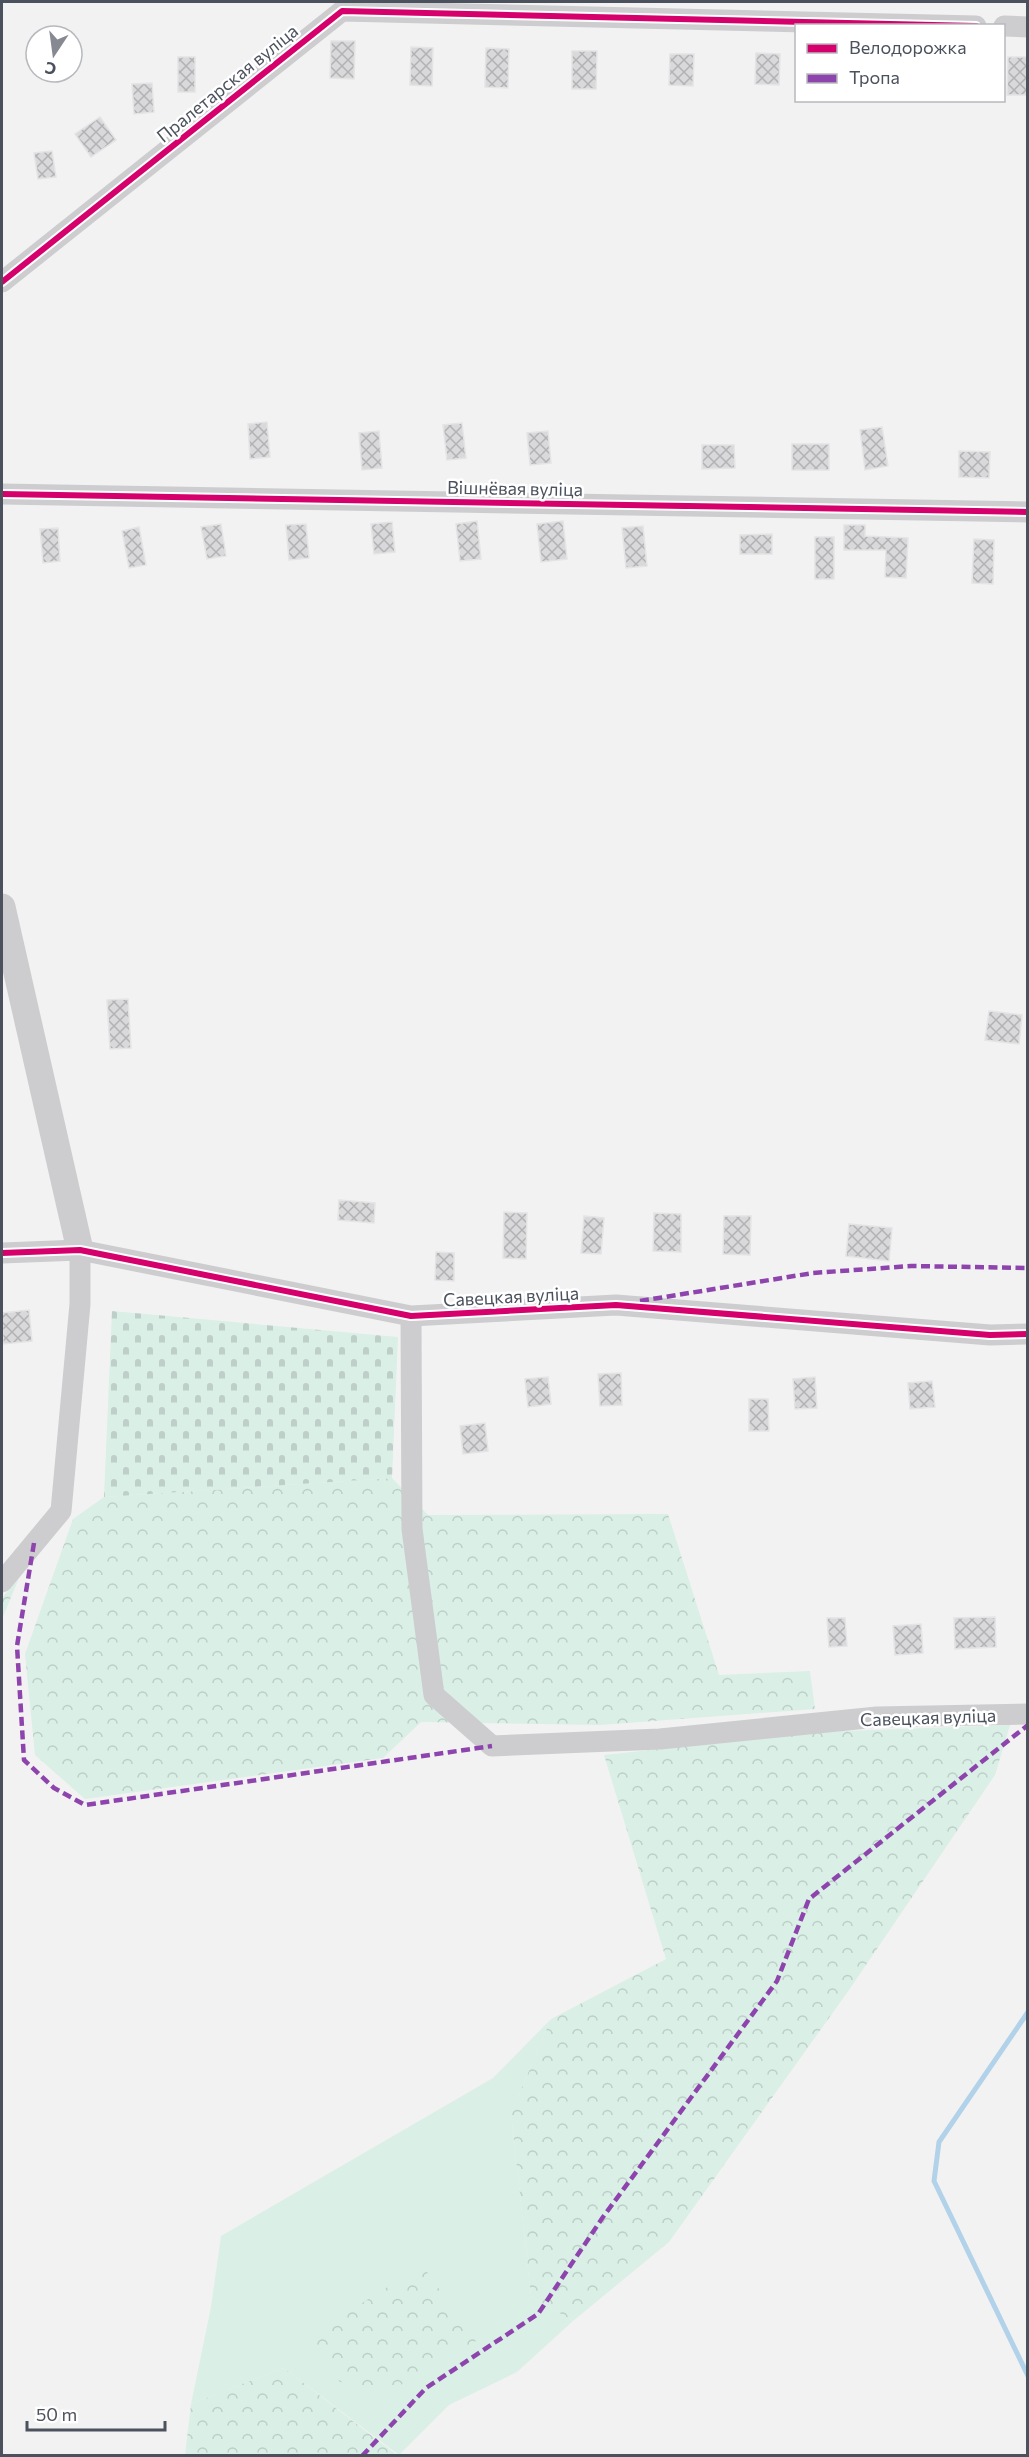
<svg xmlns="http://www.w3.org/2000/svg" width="1029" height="2457" font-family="Commissioner,sans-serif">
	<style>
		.grass { fill: #daefe6 }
		.forest { fill: url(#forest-crowns) }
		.cemetery { fill: url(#cemetery-stones) }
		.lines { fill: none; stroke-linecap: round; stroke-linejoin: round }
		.stream { stroke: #b2d2e9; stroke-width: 5 }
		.building { fill: url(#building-cross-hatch); stroke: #e4e4e5; stroke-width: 1.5 }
		.minor { stroke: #cdcdd0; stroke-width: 21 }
		.tertiary { stroke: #cdcdd0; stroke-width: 27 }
		.quiet { stroke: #8e44ad; stroke-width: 4.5; stroke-dasharray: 9 4.5; stroke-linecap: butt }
		.cycleway-casing { stroke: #fff; stroke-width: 10 }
		.cycleway { stroke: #d6006c; stroke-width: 6 }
		.labels { text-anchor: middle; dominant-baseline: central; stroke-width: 5; stroke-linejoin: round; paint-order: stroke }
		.street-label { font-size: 18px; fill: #4b515d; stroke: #fff }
	</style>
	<defs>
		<pattern id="forest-crowns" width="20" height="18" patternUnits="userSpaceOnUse" patternTransform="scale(1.5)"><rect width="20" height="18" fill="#daefe6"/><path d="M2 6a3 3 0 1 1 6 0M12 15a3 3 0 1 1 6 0" fill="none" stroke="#bdcfc8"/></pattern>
		<pattern id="cemetery-stones" width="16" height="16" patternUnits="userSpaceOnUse" patternTransform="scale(1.5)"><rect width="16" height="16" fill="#daefe6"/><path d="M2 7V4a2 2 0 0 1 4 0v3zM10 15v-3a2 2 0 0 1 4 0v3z" fill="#bdcfc8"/></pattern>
		<pattern id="building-cross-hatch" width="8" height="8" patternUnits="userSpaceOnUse" patternTransform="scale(1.5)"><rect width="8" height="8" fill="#d9d9db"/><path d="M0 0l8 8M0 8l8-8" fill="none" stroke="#b2b2b5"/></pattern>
	</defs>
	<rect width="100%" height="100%" fill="#f3f2f2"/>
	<path class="grass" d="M551,2019L511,2113L531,2296L573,2321L517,2372L449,2405L399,2455L284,2368L191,2404L211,2307L221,2236L493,2078Z"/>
	<path class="forest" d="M392,1478L428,1515L668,1514L719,1675L810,1671L815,1709L600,1725L421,1722L383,1758L85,1799L35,1755L25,1654L73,1519L104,1497Z
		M19,1578L2,1619V1598Z
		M1010,1725L995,1775L849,1990L669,2242L573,2321L531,2296L511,2113L551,2019L666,1959L604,1755L818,1732Z
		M422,2265L476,2341L392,2390L340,2382L304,2340Z
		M284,2368L397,2455H185L191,2404Z"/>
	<path class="cemetery" d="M112,1311L398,1337L392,1478L104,1497Z"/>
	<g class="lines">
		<path class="stream" d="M1028,2012L939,2142L934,2181L1028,2376"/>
	</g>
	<path class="building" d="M331,41H355L354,79L330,78Z
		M411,47L433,48L432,86L410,85Z
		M486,48L509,49L508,88L485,87Z
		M572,51H597L596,89H572Z
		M756,53L780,54L779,85L755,84Z
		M670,54H694L693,86L669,85Z
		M178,57H195V92H178Z
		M1008,57H1028V95H1007Z
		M152,83L154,112L134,114L132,84Z
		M100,117L116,140L91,157L75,134Z
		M52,151L56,177L38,179L34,153Z
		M267,422L270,457L250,459L248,424Z
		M462,423L466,458L447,460L443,425Z
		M882,427L888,466L865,470L860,430Z
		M379,431L382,468L362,470L359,433Z
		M548,431L551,463L530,465L527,433Z
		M792,444H829V470H792Z
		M702,445H734L735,468L702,469Z
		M959,451L990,452L989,478L959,477Z
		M477,521L481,559L460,561L456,524Z
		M563,521L567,559L541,562L537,524Z
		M392,522L395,552L374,554L371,524Z
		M221,524L226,556L207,559L201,527Z
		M306,524L309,558L289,560L286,525Z
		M844,525H865V536L908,538L906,578L885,577L886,550H844Z
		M643,526L647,566L626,568L622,528Z
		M139,527L146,565L129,568L122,531Z
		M58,528L60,561L43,563L40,529Z
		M772,534V554H740V535Z
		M815,537H834V579H815Z
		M974,539L994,540L993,584L972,583Z
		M128,999L131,1048L110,1049L107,1000Z
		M989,1011L1022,1015L1019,1044L985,1040Z
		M339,1200L375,1203L374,1223L338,1220Z
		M504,1212L527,1213L526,1259L503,1258Z
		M654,1213L681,1214V1252L653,1251Z
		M584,1216L604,1218L601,1254L581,1253Z
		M724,1216H751L750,1255L723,1254Z
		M849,1224L892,1228L889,1261L846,1256Z
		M436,1252L454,1253V1281L435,1280Z
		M29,1310L32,1341L3,1344L2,1313Z
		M621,1373L622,1405L600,1406L598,1374Z
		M548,1377L551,1404L528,1407L525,1379Z
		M815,1377L817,1408L795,1409L793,1379Z
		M932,1381L935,1407L910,1409L908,1383Z
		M749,1399H768L769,1431H749Z
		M485,1423L488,1451L463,1454L460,1426Z
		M995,1617L996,1647L955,1649L954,1618Z
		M827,1618H845L847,1646L829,1647Z
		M921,1624L923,1653L895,1655L893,1626Z"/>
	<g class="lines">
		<path class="minor" d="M1004,26L1028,27
			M2,282L342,11L976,26
			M2,494L1028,512
			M2,1253L80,1250L411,1316L616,1305L990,1335L1028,1334
			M411,1316L412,1529L434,1695L492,1746L660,1739L877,1717L1028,1714
			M2,1582L61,1511L80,1304V1250"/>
		<path class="tertiary" d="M2,907L80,1250"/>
		<path class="quiet" d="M640,1301L813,1273L911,1266L1028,1268
			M34,1543L17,1646L24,1760L54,1788L85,1805L492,1746
			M362,2456L426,2388L538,2314L603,2217L777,1981L809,1899L1028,1725"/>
		<g class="cycleway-casing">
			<path id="cycleway" d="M2,282L342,11L976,26
				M2,494L1028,512
				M2,1253L80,1250L411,1316L616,1305L990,1335L1028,1334"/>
		</g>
		<use href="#cycleway" class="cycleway"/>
	</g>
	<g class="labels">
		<g class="street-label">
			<text transform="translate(227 83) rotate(-39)">Пралетарская вуліца</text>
			<text transform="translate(515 488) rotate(1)">Вішнёвая вуліца</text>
			<text transform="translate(511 1296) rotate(-3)">Савецкая вуліца</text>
			<text transform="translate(928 1717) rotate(-2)">Савецкая вуліца</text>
		</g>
	</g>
	<rect width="1029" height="2457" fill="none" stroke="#4b515d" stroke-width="6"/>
	<rect x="795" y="24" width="210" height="78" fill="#ffffff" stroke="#b7b9be" stroke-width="1.5"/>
	<rect x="807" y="44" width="30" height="9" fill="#d6006c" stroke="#b7b9be" stroke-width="1.5"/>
	<text x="849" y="54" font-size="18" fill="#4b515d">Велодорожка</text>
	<rect x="807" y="74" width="30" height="9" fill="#8e44ad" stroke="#b7b9be" stroke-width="1.5"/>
	<text x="849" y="84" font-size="18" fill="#4b515d">Тропа</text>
	<g transform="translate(54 54) rotate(193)"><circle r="28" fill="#ffffff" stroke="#b7b9be" stroke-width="1.5"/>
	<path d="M0-4.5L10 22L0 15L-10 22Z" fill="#868991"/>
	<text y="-9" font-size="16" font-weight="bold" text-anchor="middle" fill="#4b515d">С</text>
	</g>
	<path d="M27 2421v9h138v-9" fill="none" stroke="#4b515d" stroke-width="3"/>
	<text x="36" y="2421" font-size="18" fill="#4b515d" stroke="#ffffff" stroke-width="4.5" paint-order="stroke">50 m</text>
</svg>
